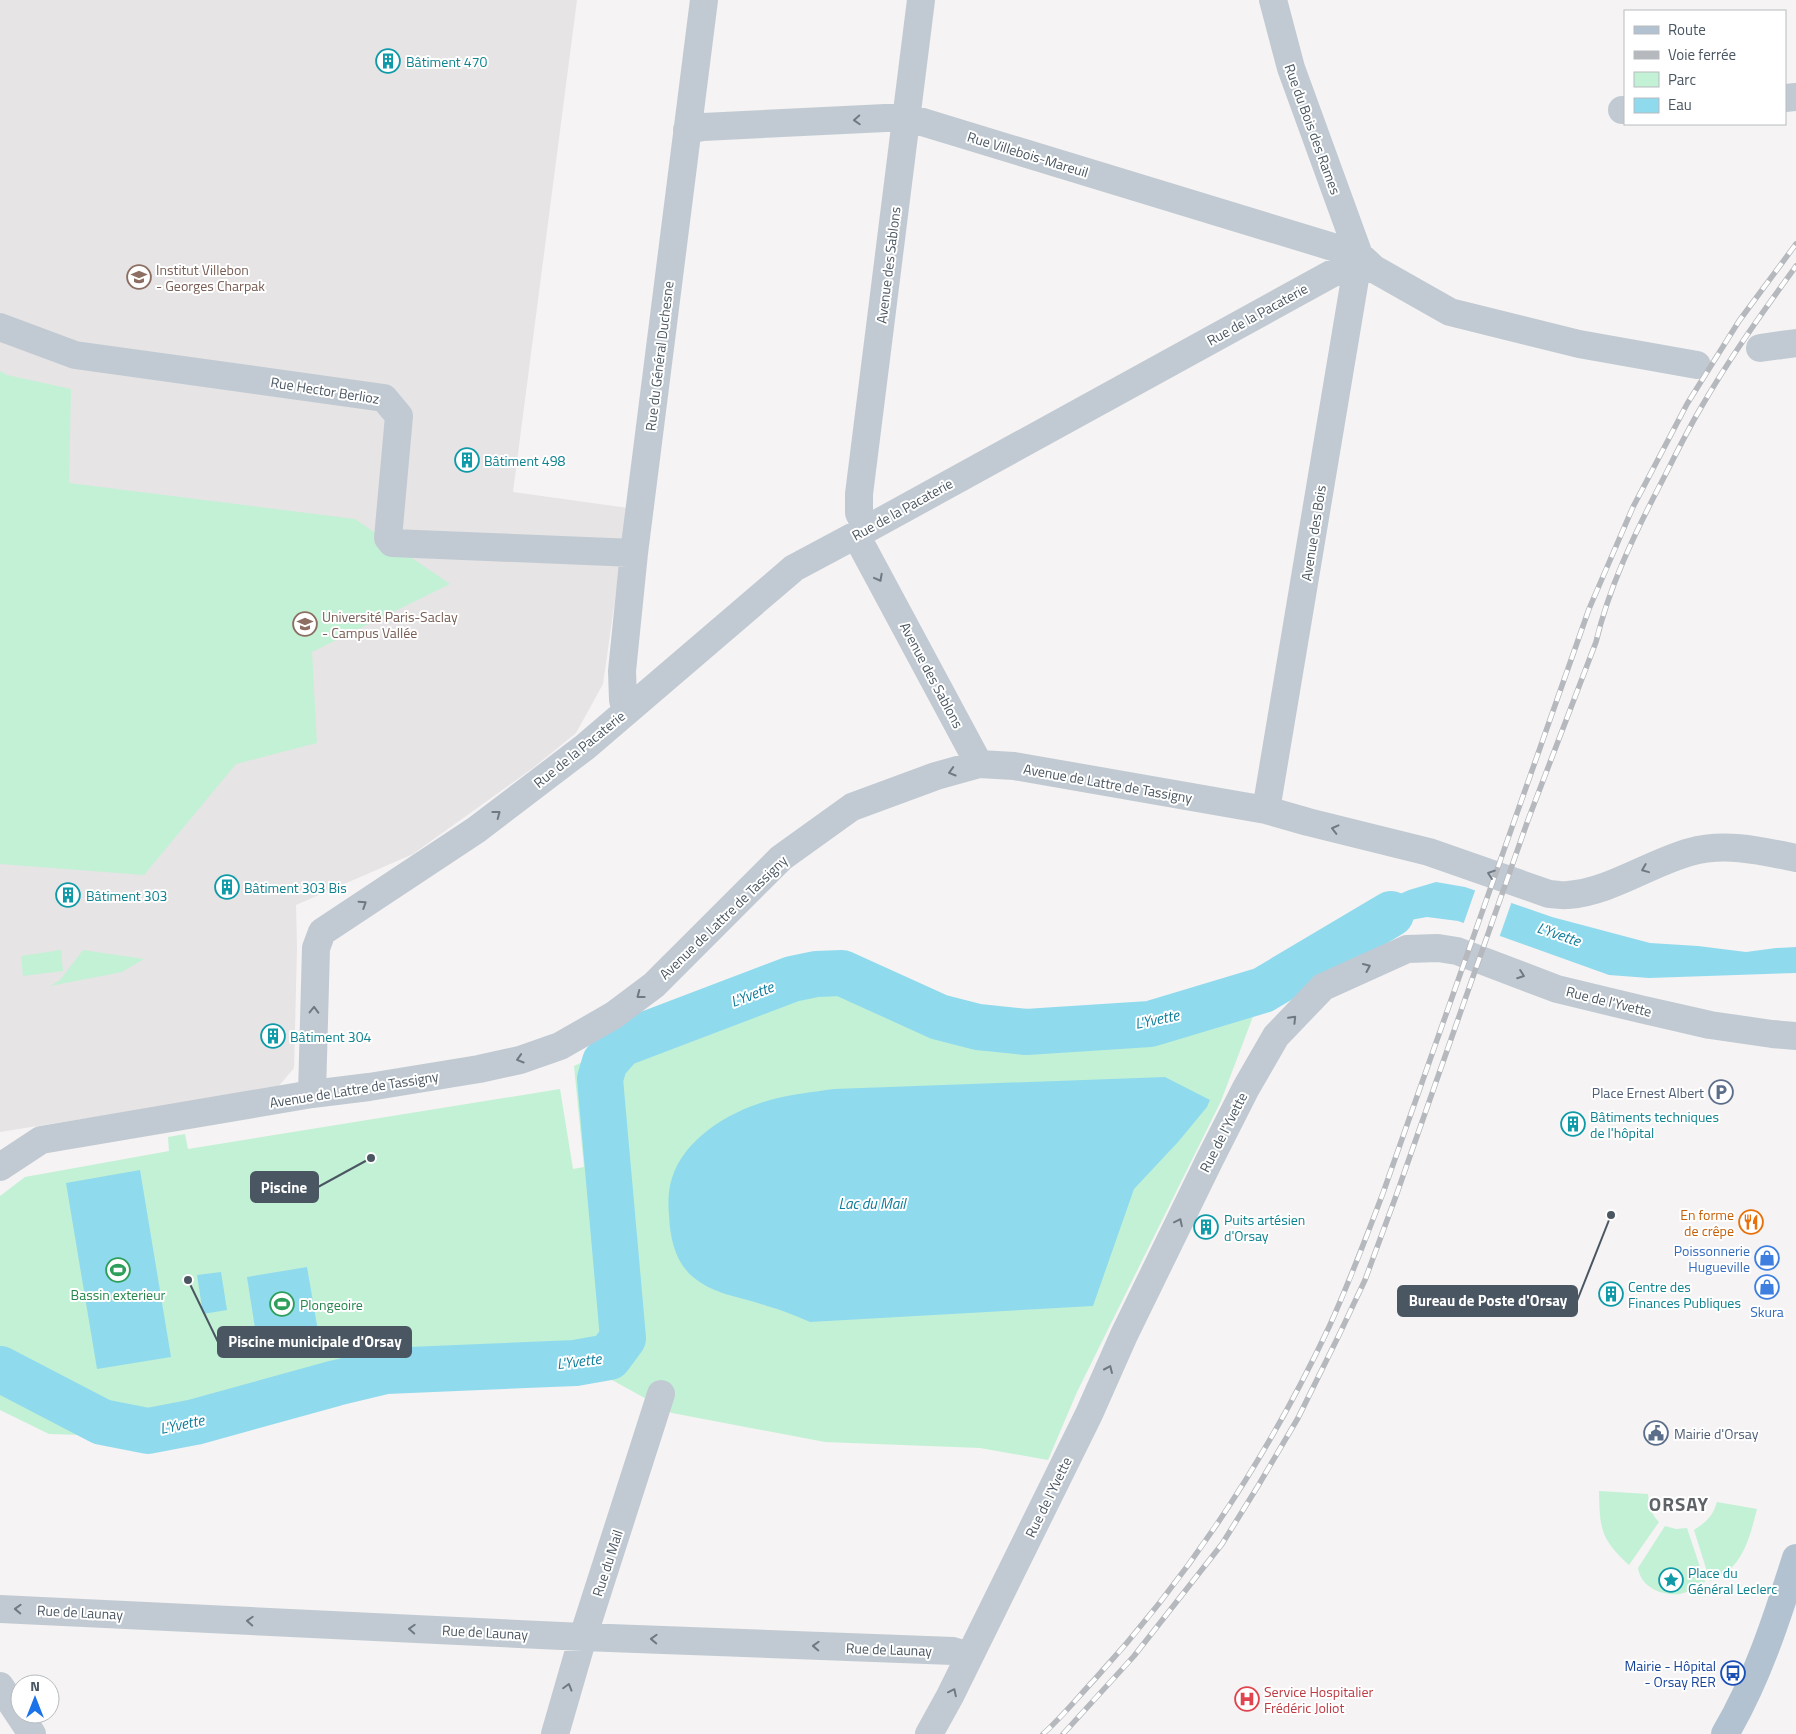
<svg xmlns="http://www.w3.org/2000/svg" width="1796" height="1734" font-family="'Titillium Web',sans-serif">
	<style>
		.education { fill: #e6e4e5 }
		.green { fill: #c3f1d5; fill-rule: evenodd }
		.water { fill: #90daee }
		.pier { fill: #f5f3f3 }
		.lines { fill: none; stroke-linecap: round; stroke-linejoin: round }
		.river { stroke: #90daee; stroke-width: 46 }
		.minor { stroke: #c1cad2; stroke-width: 28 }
		.major { stroke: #b3c2d1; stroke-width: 28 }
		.rail-casing { stroke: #b5b8bd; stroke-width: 5.5 }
		.rail { stroke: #fff; stroke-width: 4; stroke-dasharray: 11; stroke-linecap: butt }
		.oneway { stroke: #6e7983 }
		.labels { text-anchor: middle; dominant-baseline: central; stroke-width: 4; stroke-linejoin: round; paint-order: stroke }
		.culture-label { font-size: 14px; fill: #0d838f; stroke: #fff; text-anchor: start }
		.street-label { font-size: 14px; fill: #4a5661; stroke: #fff }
		.education-label { font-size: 14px; fill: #785e54; stroke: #fff; text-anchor: start }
		.service-label { font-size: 14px; fill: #4e5e75; stroke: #fff; text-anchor: end }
		.food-label { font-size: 14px; fill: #c56008; stroke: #fff; text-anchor: end }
		.shop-label { font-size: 14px; fill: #366cbe; stroke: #fff; text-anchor: end }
		.leisure-label { font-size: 14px; fill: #27864d; stroke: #fff }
		.transit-label { font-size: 14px; fill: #164399; stroke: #fff; text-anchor: end }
		.health-label { font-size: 14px; fill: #be3a42; stroke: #fff; text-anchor: start }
		.water-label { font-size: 15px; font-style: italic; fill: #0c7c9b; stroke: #fff }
		.district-label { font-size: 19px; font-weight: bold; letter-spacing: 1px; fill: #5f6368; stroke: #fff }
		.leader { fill: none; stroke: #4a5661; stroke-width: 2 }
		.callout-dot { fill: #4a5661; stroke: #fff; stroke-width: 2 }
		.callout { fill: #4a5661; stroke: #4a5661; stroke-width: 2 }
		.callout-label { font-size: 15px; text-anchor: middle; font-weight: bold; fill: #fff }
	</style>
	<rect width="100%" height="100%" fill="#f5f3f3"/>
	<path class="education" d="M0,0H577L513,492L628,508L603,684L576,733L533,768L413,854L296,905L297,947L294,1068L277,1088L0,1132Z"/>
	<path class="green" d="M0,371L7,375L71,389L69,483L355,519L450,584L312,652L317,743L236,764L144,875L0,864Z
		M61,950L63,971L23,976L21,956Z
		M83,950L144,959L122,972L50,986L60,980Z
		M816,974L876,987L939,1017L1026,1032L1150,1024L1263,990L1221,1101L1077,1392L1048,1460L980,1448L825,1442L672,1413L612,1380L536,1370L390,1381L248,1420L148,1437L49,1434L0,1410V1196L25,1177L169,1151L168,1137L185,1134L188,1149L560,1089L573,1169L584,1167L574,1066L621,1044ZM380,1333V1336L290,1355Z
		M1599,1491L1648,1494C1649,1506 1651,1514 1659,1522L1629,1565C1600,1538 1600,1529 1599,1491Z
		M1717,1502L1757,1509C1751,1532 1746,1556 1727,1572C1723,1576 1715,1578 1710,1581L1694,1530C1706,1522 1713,1516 1717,1502Z
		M1665,1526L1676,1529L1687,1528L1705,1582C1697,1587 1689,1592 1680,1594C1661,1596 1641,1587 1638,1568Z"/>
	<path class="water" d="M1436,882L1465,887L1552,917L1650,943L1698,946L1746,952L1776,948L1796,947V973L1649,978L1609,975L1458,921L1427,917L1394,923L1346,957L1330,938L1384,901L1409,890Z
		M1165,1077L1210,1100L1207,1107L1178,1142L1134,1189L1093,1306L810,1322C796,1316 782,1310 767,1306C742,1297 714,1295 693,1277C675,1262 670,1238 669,1215C668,1203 668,1190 672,1178C685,1137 731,1111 770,1100C791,1094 813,1092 834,1089Z
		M140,1170L171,1357L97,1369L66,1183Z
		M307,1267L318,1331L257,1341L247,1277Z
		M221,1272L227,1310L203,1314L197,1275Z"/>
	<path class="pier" d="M1476,888L1512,901L1499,938L1463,925Z"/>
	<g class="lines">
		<path class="river" d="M0,1369L102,1422L148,1431L195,1422L336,1383L386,1371L575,1363L609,1357L623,1338L600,1079L605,1062L621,1044L792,979L816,974L842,973L939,1017L978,1027L1026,1032L1150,1024L1263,990L1391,914"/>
		<path class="minor" d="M1785,98L1796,97
			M1622,110H1625
			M687,130L703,127L906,117L1359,255L1374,269L1450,312L1579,344L1697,365
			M0,327L75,355L384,398L399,416L388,538L392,543L634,553
			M1760,348L1796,343
			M867,529L859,513V494L921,0
			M856,535L979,764
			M626,711L623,700L622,671L634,553L704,0
			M1266,810L1359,255L1291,68L1273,0
			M312,1094L316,948L322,932L476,830L585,747L794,568L867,529L1342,268L1359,255
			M0,1167L41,1140L312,1094L369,1087L479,1069L520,1060L560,1046L614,1015L654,985L781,858L852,807L936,776L979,764L1014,766L1266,810L1308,822L1429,852L1549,894C1555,894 1562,896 1568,895C1610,892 1650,863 1690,852C1725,842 1762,851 1796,858
			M0,1609L583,1637L953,1651L969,1656
			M0,1686L32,1734
			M555,1734L583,1637L661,1394
			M929,1734L950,1696L1089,1414L1124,1335L1210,1159L1246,1088L1276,1036L1323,987L1407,949L1438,948L1457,951L1557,989L1640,1009L1710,1025L1772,1034L1796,1036"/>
		<path class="major" d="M1725,1734C1757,1680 1777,1618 1796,1558"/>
		<g class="rail-casing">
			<path id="rail" d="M1043,1734C1062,1717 1078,1697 1095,1679C1190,1575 1269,1454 1329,1327C1349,1283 1366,1238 1383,1193L1589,609L1633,507L1687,404L1739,321L1796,244
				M1063,1734L1134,1656L1222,1544L1258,1486L1298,1418L1339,1335L1365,1280L1396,1196L1528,820L1596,642C1609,587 1634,535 1660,485C1673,460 1685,435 1699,411C1728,360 1762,313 1796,266"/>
		</g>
		<use href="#rail" class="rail"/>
	</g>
	<defs><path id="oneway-chevron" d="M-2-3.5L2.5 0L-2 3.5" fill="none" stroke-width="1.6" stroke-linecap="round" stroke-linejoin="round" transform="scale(1.25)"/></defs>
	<g class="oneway">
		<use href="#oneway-chevron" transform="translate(857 120) rotate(177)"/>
		<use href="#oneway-chevron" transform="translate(879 578) rotate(62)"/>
		<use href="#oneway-chevron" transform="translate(952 772) rotate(164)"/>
		<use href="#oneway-chevron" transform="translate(497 814) rotate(-37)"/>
		<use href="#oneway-chevron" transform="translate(1335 829) rotate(-166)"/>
		<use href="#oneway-chevron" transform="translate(1645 869) rotate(158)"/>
		<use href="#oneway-chevron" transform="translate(1491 874) rotate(-161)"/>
		<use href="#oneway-chevron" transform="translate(363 904) rotate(-33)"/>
		<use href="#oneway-chevron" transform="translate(1367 967) rotate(-24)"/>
		<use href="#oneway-chevron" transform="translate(1521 975) rotate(20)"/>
		<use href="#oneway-chevron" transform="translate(640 995) rotate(143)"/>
		<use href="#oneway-chevron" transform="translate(314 1010) rotate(-89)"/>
		<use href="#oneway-chevron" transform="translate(1293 1019) rotate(-46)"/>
		<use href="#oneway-chevron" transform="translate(520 1059) rotate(163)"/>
		<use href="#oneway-chevron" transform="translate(1179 1222) rotate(-64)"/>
		<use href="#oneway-chevron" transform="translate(1109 1369) rotate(-66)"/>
		<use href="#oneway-chevron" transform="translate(18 1609) rotate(-178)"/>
		<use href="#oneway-chevron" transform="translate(250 1621) rotate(-177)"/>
		<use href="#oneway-chevron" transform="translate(412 1629) rotate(-177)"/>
		<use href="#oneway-chevron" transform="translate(654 1639) rotate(-178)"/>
		<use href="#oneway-chevron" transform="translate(816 1646) rotate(-178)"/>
		<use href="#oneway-chevron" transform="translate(568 1687) rotate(-74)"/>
		<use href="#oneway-chevron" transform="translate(953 1692) rotate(-64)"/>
	</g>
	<defs>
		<g id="building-ring" transform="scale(1.25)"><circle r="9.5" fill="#fff" stroke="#0f9aa8" stroke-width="1.5"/><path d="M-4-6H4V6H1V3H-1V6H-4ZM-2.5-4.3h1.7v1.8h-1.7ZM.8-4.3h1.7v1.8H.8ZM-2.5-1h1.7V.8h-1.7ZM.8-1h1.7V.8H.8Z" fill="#0f9aa8"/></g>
		<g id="university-ring" transform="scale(1.25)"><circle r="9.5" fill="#fff" stroke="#8d6e63" stroke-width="1.5"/><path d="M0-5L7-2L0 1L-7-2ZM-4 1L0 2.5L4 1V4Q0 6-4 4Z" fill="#8d6e63"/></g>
		<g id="parking-ring" transform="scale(1.25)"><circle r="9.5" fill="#fff" stroke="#5c6f8a" stroke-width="1.5"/><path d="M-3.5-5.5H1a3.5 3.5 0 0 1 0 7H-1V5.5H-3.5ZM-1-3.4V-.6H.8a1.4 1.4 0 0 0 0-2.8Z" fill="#5c6f8a"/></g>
		<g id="restaurant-ring" transform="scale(1.25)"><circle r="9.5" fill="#fff" stroke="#e8710a" stroke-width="1.5"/><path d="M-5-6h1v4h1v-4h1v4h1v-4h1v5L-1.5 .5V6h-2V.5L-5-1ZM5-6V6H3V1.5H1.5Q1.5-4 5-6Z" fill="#e8710a"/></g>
		<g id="shop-ring" transform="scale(1.25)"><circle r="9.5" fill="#fff" stroke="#3f7fe0" stroke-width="1.5"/><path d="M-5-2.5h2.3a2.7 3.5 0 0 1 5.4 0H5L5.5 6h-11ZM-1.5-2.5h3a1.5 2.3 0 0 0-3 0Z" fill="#3f7fe0"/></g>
		<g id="stadium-ring" transform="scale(1.25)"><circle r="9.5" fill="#fff" stroke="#2e9e5b" stroke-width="1.5"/><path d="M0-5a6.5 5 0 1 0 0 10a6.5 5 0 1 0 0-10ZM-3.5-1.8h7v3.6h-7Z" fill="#2e9e5b"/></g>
		<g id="civic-ring" transform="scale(1.25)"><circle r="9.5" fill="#fff" stroke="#5c6f8a" stroke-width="1.5"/><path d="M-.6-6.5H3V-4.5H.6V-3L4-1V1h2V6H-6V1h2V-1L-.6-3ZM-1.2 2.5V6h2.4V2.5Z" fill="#5c6f8a"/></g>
		<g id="sight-ring" transform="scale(1.25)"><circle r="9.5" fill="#fff" stroke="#0f9aa8" stroke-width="1.5"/><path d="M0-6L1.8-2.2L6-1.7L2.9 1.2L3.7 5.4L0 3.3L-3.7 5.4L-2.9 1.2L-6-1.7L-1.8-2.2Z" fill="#0f9aa8"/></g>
		<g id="bus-ring" transform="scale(1.25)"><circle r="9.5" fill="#fff" stroke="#1a4fb4" stroke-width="1.5"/><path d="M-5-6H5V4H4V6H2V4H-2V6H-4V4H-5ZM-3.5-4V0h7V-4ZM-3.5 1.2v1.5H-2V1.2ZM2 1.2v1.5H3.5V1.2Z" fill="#1a4fb4"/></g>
		<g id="hospital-ring" transform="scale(1.25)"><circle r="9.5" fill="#fff" stroke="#e0444e" stroke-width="1.5"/><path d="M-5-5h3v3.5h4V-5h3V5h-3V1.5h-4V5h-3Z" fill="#e0444e"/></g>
	</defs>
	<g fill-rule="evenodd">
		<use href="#building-ring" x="388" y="61"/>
		<use href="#university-ring" x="139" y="277"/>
		<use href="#building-ring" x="467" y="460"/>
		<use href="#university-ring" x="305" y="624"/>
		<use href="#building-ring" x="227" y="887"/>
		<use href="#building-ring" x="68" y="895"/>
		<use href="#building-ring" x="273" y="1036"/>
		<use href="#parking-ring" x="1721" y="1092"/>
		<use href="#building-ring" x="1573" y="1124"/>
		<use href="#restaurant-ring" x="1751" y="1222"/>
		<use href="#building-ring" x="1206" y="1227"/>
		<use href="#shop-ring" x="1767" y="1258"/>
		<use href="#stadium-ring" x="118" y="1270"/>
		<use href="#shop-ring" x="1767" y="1287"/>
		<use href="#building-ring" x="1611" y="1294"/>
		<use href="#stadium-ring" x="282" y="1304"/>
		<use href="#civic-ring" x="1656" y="1433"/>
		<use href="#sight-ring" x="1671" y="1580"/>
		<use href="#bus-ring" x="1733" y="1673"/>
		<use href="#hospital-ring" x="1247" y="1699"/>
	</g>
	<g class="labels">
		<g class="culture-label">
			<text x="406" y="61">Bâtiment 470</text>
			<text x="484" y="460">Bâtiment 498</text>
			<text x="244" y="887">Bâtiment 303 Bis</text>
			<text x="86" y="895">Bâtiment 303</text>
			<text x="290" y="1036">Bâtiment 304</text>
			<text x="1590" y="1116">Bâtiments techniques<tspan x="1590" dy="16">de l'hôpital</tspan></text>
			<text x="1224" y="1219">Puits artésien<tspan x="1224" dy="16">d'Orsay</tspan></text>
			<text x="1628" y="1286">Centre des<tspan x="1628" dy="16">Finances Publiques</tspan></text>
			<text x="1688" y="1572">Place du<tspan x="1688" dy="16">Général Leclerc</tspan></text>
		</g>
		<g class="street-label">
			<text transform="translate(1313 129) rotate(70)">Rue du Bois des Rames</text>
			<text transform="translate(1028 154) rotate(17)">Rue Villebois-Mareuil</text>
			<text transform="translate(888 265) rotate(-83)">Avenue des Sablons</text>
			<text transform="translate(1257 314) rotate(-29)">Rue de la Pacaterie</text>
			<text transform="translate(659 356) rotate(-83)">Rue du Général Duchesne</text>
			<text transform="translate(325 390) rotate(9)">Rue Hector Berlioz</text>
			<text transform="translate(902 509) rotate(-29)">Rue de la Pacaterie</text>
			<text transform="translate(1313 533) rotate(-81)">Avenue des Bois</text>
			<text transform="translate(932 675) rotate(62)">Avenue des Sablons</text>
			<text transform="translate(579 749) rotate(-39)">Rue de la Pacaterie</text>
			<text transform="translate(1108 783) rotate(10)">Avenue de Lattre de Tassigny</text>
			<text transform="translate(723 917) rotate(-44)">Avenue de Lattre de Tassigny</text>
			<text transform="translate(1609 1001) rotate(14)">Rue de l'Yvette</text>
			<text transform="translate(354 1089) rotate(-9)">Avenue de Lattre de Tassigny</text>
			<text transform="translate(1223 1132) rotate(-63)">Rue de l'Yvette</text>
			<text transform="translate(1048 1497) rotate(-64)">Rue de l'Yvette</text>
			<text transform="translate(607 1563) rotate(-72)">Rue du Mail</text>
			<text transform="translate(80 1612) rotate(3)">Rue de Launay</text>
			<text transform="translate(485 1632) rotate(3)">Rue de Launay</text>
			<text transform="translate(889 1649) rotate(2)">Rue de Launay</text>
		</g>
		<g class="education-label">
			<text x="156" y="269">Institut Villebon<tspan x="156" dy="16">- Georges Charpak</tspan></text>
			<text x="322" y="616">Université Paris-Saclay<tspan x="322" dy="16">- Campus Vallée</tspan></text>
		</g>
		<g class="service-label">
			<text x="1704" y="1092">Place Ernest Albert</text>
			<text x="1674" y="1433" text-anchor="start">Mairie d'Orsay</text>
		</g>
		<g class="food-label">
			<text x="1734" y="1214">En forme<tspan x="1734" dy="16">de crêpe</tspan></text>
		</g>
		<g class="shop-label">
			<text x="1750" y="1250">Poissonnerie<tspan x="1750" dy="16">Hugueville</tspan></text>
			<text x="1767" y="1311" text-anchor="middle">Skura</text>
		</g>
		<g class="leisure-label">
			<text x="118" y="1294">Bassin exterieur</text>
			<text x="300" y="1304" text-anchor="start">Plongeoire</text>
		</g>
		<g class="transit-label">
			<text x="1716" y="1665">Mairie - Hôpital<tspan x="1716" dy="16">- Orsay RER</tspan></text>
		</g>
		<g class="health-label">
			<text x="1264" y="1691">Service Hospitalier<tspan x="1264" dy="16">Frédéric Joliot</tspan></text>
		</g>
		<g class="water-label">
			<text transform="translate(1559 934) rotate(19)">L'Yvette</text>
			<text transform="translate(752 994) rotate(-21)">L'Yvette</text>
			<text transform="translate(1157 1019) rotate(-12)">L'Yvette</text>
			<text x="872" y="1203">Lac du Mail</text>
			<text transform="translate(579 1361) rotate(-7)">L'Yvette</text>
			<text transform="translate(182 1424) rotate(-12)">L'Yvette</text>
		</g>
		<g class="district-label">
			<text x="1679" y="1503">ORSAY</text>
		</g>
	</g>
	<path class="leader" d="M371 1158L318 1187M1611 1215L1577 1301M188 1280L218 1342"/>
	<g class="callout-dot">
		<circle cx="371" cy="1158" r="5"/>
		<circle cx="1611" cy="1215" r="5"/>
		<circle cx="188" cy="1280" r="5"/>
	</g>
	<g class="callout">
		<rect x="251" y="1172" width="67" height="30" rx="5"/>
		<rect x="1398" y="1286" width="179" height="30" rx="5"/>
		<rect x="218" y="1327" width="193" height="30" rx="5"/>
	</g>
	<g class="callout-label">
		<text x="284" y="1193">Piscine</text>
		<text x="1488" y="1306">Bureau de Poste d'Orsay</text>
		<text x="315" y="1347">Piscine municipale d'Orsay</text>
	</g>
	<rect x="1624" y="10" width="162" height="115" fill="#ffffff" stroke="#b7bbc0"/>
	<rect x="1634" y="26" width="25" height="8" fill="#b3c2d1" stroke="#b7bbc0"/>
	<text x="1668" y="35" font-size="15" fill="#4a5661">Route</text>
	<rect x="1634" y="51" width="25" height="8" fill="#b5b8bd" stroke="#b7bbc0"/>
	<text x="1668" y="60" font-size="15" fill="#4a5661">Voie ferrée</text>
	<rect x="1634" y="72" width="25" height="15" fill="#c3f1d5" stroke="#b7bbc0"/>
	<text x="1668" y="85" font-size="15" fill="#4a5661">Parc</text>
	<rect x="1634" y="98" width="25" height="15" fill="#90daee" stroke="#b7bbc0"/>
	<text x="1668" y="110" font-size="15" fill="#4a5661">Eau</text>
	<g transform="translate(35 1699)"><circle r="24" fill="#ffffff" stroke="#b7bbc0"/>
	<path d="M0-4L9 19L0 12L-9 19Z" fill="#1a73e8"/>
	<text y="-8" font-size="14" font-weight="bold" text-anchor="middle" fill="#4a5661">N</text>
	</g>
</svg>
